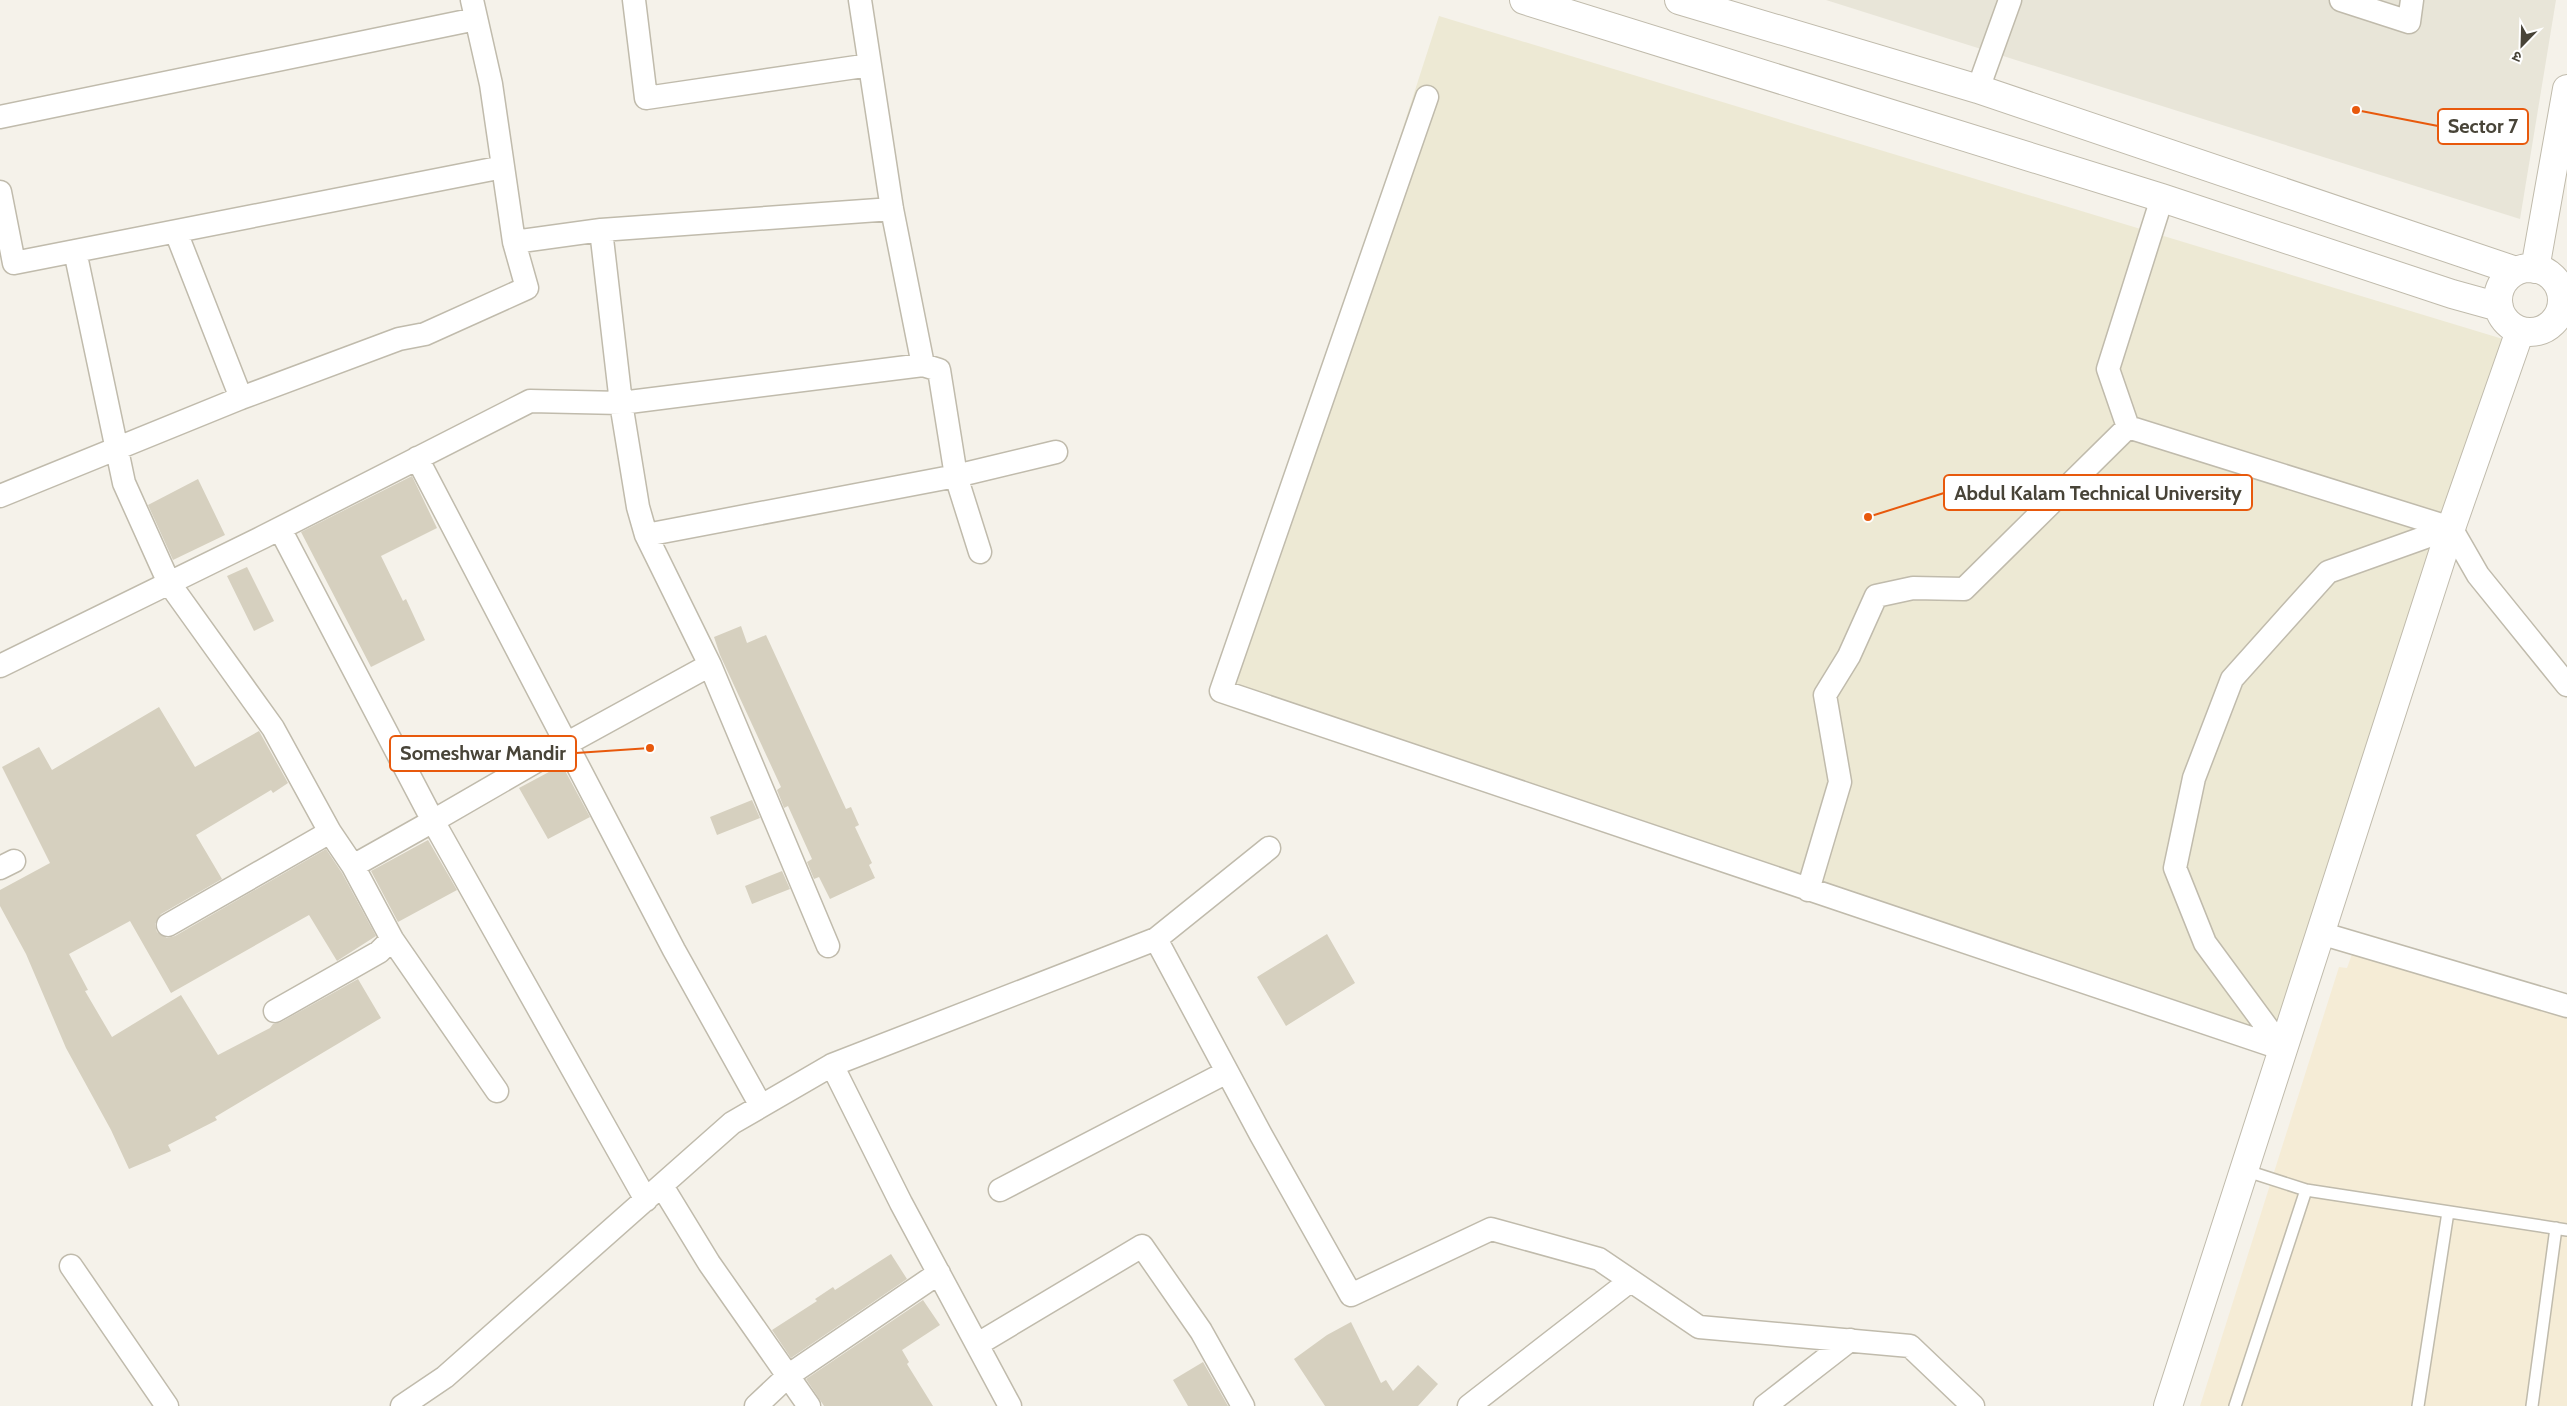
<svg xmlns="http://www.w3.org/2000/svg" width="2567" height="1406" font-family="Cabin,'Noto Sans Devanagari',sans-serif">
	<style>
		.residential { fill: #e8e5d8 }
		.commercial { fill: #f5ecd6 }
		.education { fill: #ede9d4 }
		.building { fill: #d6d0bf }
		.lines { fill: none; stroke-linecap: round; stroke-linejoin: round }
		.service-casing { stroke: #c0bbac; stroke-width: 14 }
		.minor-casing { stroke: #c0bbac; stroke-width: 25 }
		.tertiary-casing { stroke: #c0bbac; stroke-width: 30 }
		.service { stroke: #fff; stroke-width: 11 }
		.minor { stroke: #fff; stroke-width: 22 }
		.tertiary { stroke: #fff; stroke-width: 28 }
		.leader { fill: none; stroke: #e8590c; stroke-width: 2 }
		.callout-dot { fill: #e8590c; stroke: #fff; stroke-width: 2 }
		.callout { fill: #fff; stroke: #e8590c; stroke-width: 2 }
		.callout-label { font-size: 20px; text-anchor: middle; font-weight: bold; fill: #484438 }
	</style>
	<rect width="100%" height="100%" fill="#f5f2ea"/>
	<path class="residential" d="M1826,0H2556L2520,219Z"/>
	<path class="commercial" d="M2356,943L2567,1010V1406H2200L2339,967L2347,968Z"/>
	<path class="education" d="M1439,16L2516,343L2283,1049L1221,691Z"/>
	<path class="building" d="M412,476L437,528L381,556L403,601L406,599L425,640L371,667L301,532Z
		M198,479L225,535L173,560L148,505Z
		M247,567L274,621L254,631L227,576Z
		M741,626L747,643L766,635L846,809L851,807L859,825L855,827L872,863L869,865L875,878L830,899L819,877L814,879L807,862L812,859L788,806L784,808L777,790L781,787L720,655L714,637Z
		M159,707L195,767L259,731L288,783L273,793L271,790L196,835L222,879L161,914L155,924L157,932L167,938L175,936L326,849L342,873L376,936L337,961L309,915L171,993L130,921L69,954L88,990L85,991L112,1037L181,995L218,1055L270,1028L273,1024L281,1022L358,979L381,1018L215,1117L217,1120L168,1145L171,1151L129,1169L111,1130L66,1048L26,954L0,906V890L50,863L2,767L39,747L52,770Z
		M562,765L590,817L548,839L519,788Z
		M752,800L760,818L717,835L710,817Z
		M428,840L457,890L398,922L371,871Z
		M782,871L790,889L752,904L745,886Z
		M1327,934L1355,983L1286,1026L1257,977Z
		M891,1254L907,1279L791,1358L772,1330L817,1301L815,1299L833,1287L835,1290Z
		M923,1300L940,1325L902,1350L909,1362L907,1364L933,1406H824L806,1379Z
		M1351,1322L1381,1383L1386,1380L1393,1391L1418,1365L1438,1384L1418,1406H1325L1294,1359L1327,1335Z
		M1203,1362L1228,1406H1188L1173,1380Z"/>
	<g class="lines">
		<g class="service-casing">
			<path id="service" d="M2244,1170L2306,1190L2567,1230
				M2235,1406L2306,1190
				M2418,1406L2448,1212
				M2532,1406L2556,1228"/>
		</g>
		<g class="minor-casing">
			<path id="minor" d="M634,0L646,98L870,65
				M860,0L892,209L923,365
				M2341,0L2409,22L2412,0
				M1978,89L2010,0
				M1427,97L1221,691L2283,1049
				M0,117L476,19
				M0,192L14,263L503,167
				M601,230L892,209
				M176,232L241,398
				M514,242L601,230L621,403L638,507L646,535L710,665L828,946
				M75,251L124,483L169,583L273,728L330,832L353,866L392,939L497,1091
				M2128,427L2451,528L2478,575L2567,685
				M417,458L674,950L761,1106
				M0,496L241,398L399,339L425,334L527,288L514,242L491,84L472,0
				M280,529L433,821L566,744L710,665
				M980,552L956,476L1056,452
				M0,666L263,537L530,401L621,403L923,365L939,370L956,476L646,535
				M353,866L433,821L646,1200
				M0,868L14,861
				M1808,890L1840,782L1825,695L1849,656L1876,596L1913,588L1964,589L2128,427L2108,369L2162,198
				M168,925L330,832
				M2320,933L2567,1006
				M1156,939L1269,848
				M275,1011L379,952L392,939
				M2283,1049L2205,943L2175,868L2194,778L2232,679L2328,572L2451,528
				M832,1065L901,1203L1010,1406
				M662,1186L709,1263L809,1406
				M1000,1190L1227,1072
				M71,1266L167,1406
				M978,1344L1142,1246L1201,1331L1243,1406
				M402,1406L445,1377L732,1123L832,1065L1156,939L1261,1135L1351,1295L1491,1229L1599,1259L1699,1327L1910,1346L1973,1406
				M756,1406L789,1375L939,1273
				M1469,1406L1630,1281
				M1765,1406L1850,1340"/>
		</g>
		<g class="tertiary-casing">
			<path id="tertiary" d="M1524,0L2162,198L2452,294L2499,307
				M1679,0L1978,89L2516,271
				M2498 300a32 32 0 1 1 64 0a32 32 0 1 1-64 0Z
				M2535,269L2567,89
				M2168,1406L2451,528L2520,331"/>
		</g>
		<use href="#service" class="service"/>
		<use href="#minor" class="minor"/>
		<use href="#tertiary" class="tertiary"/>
	</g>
	<path class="leader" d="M2356 110L2438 126M1868 517L1944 493M650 748L576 753"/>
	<g class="callout-dot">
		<circle cx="2356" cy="110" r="5"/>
		<circle cx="1868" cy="517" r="5"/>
		<circle cx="650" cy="748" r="5"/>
	</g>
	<g class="callout">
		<rect x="2438" y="109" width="90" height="35" rx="5"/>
		<rect x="1944" y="475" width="308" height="35" rx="5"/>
		<rect x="390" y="736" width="186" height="35" rx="5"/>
	</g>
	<g class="callout-label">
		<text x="2483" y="133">Sector 7</text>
		<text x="2098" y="500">Abdul Kalam Technical University</text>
		<text x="483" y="760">Someshwar Mandir</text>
	</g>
	<g transform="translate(2522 45) rotate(203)" stroke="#ffffff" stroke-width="4" paint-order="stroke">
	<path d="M0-4L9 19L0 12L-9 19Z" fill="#484438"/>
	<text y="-8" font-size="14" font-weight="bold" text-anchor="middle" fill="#484438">उ</text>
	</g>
</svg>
